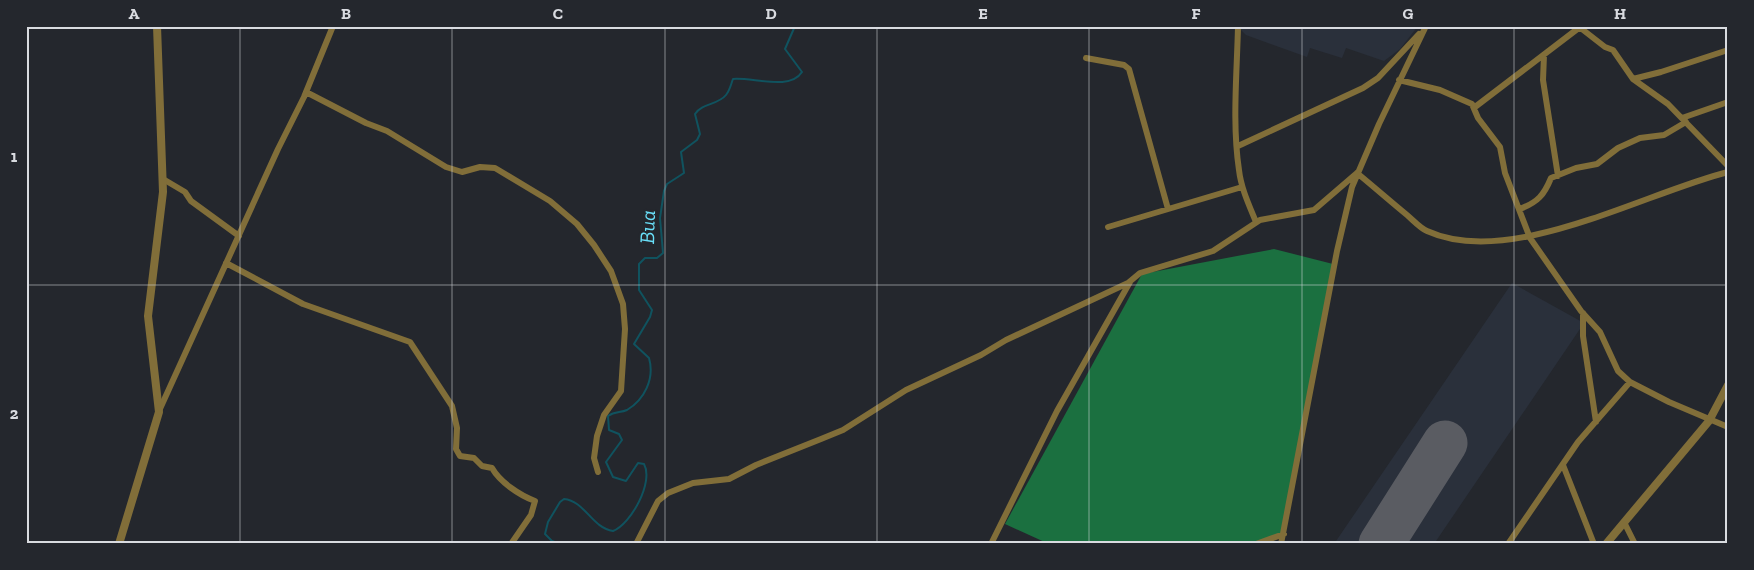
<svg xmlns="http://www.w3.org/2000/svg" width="1754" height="570" font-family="'Zilla Slab',serif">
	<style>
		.built { fill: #2a303b }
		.forest { fill: #1b7040 }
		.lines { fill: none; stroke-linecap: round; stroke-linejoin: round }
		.stream { stroke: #10535f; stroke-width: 2 }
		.runway { stroke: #5a5c62; stroke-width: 45 }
		.minor { stroke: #816e39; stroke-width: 6 }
		.tertiary { stroke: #816e39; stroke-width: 8 }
		.grid { fill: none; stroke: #d9dbe0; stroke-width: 1; stroke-opacity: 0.55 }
		.labels { text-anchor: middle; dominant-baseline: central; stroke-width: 4.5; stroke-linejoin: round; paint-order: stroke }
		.water-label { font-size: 21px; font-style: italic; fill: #69dff8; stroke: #24272d }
		.neatline { fill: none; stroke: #d9dbe0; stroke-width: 2 }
		.grid-label { font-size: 16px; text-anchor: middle; font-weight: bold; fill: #d9dbe0 }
	</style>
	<rect width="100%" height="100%" fill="#24272d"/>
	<path class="built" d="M1237,26H1418L1400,49L1384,61L1346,48L1342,58L1310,48L1307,57L1246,35Z
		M1512,283L1584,323L1434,544H1334Z"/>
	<path class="forest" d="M1274,249L1333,264L1284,532L1252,544H1049L1005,524L1142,274Z"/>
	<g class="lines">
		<path class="stream" d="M560,544L552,541L545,534L548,522L560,502L564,499C585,501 592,528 613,531C631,524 654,482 644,464L638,463L626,481L613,477L606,462L622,440L619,434L609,430L608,416C615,411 620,413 627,410C644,400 655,379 649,358L634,344L650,317L652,310L639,290V264L645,258H657L663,253L660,218L664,191L667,184L684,173L681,152L697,140L700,134L695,114C702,103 718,105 726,95C730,90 731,84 733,79C752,77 790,91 802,72L785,49L795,26"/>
		<path class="runway" d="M1381,544L1445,443"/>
		<path class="minor" d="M1238,26C1237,73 1232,124 1239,170C1241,188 1249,205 1256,222
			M1578,26L1605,47L1613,50L1633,79L1668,104L1728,166
			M1544,55L1543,80L1558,176
			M1086,58L1124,65L1129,69L1168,209
			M1633,79L1661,72L1728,50
			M1399,80L1440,90L1472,104L1478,118L1500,147L1505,173L1530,238L1581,311L1600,332L1618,371L1630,382L1669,402L1728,427
			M306,92L366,123L387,131L446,167L462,172L480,167L495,168L550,201L577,224L594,245L611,271L623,304L625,329L621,391L604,415L597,436L594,458L598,472
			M1475,107L1580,27
			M1682,118L1728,102
			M1238,146L1363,88L1378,78L1419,34
			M1357,173C1374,187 1390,201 1407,215C1413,220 1420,228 1427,231C1510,269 1644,193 1728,172
			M163,179L185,192L191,201L239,236
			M1520,209C1538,202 1544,195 1551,178L1576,168L1597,164L1618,148L1640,138L1664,135L1686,122
			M1108,227L1242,187
			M226,263L303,304L410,342L452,406L457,428L456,449L460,456L474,458L482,466L492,468C500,482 519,495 535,501L531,515L511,544
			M1583,313V336L1596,422
			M159,411L278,149L304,97L333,26
			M1563,465L1594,544
			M1624,522L1635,544
			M636,544L658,501L668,493L693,483L729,479L756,465L821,439L843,430L906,390L981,355L1006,340L1128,283L1140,273L1213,251L1260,220L1314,210L1357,173
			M991,544L1057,411L1130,282
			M1256,544L1284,534
			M1281,544L1337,251L1352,187L1379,124L1426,26
			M1508,544L1578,442L1630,382"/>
		<path class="tertiary" d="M119,544L159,412L148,316L163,192L157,26
			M1606,544L1709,421L1728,385"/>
	</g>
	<path class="grid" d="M240,26V544M452,26V544M665,26V544M877,26V544M1089,26V544M1302,26V544M1514,26V544M26,285H1728"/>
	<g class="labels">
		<g class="water-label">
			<text transform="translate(647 227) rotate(-88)">Bua</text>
		</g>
	</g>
	<rect width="1754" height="570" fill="none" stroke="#24272d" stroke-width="55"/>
	<rect x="28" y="28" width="1698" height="514" class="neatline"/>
	<g class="grid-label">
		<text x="134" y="19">A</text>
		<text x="346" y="19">B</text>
		<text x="558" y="19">C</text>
		<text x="771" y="19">D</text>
		<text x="983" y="19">E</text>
		<text x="1196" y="19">F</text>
		<text x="1408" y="19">G</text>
		<text x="1620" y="19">H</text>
		<text x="14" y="162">1</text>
		<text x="14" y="419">2</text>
	</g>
</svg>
